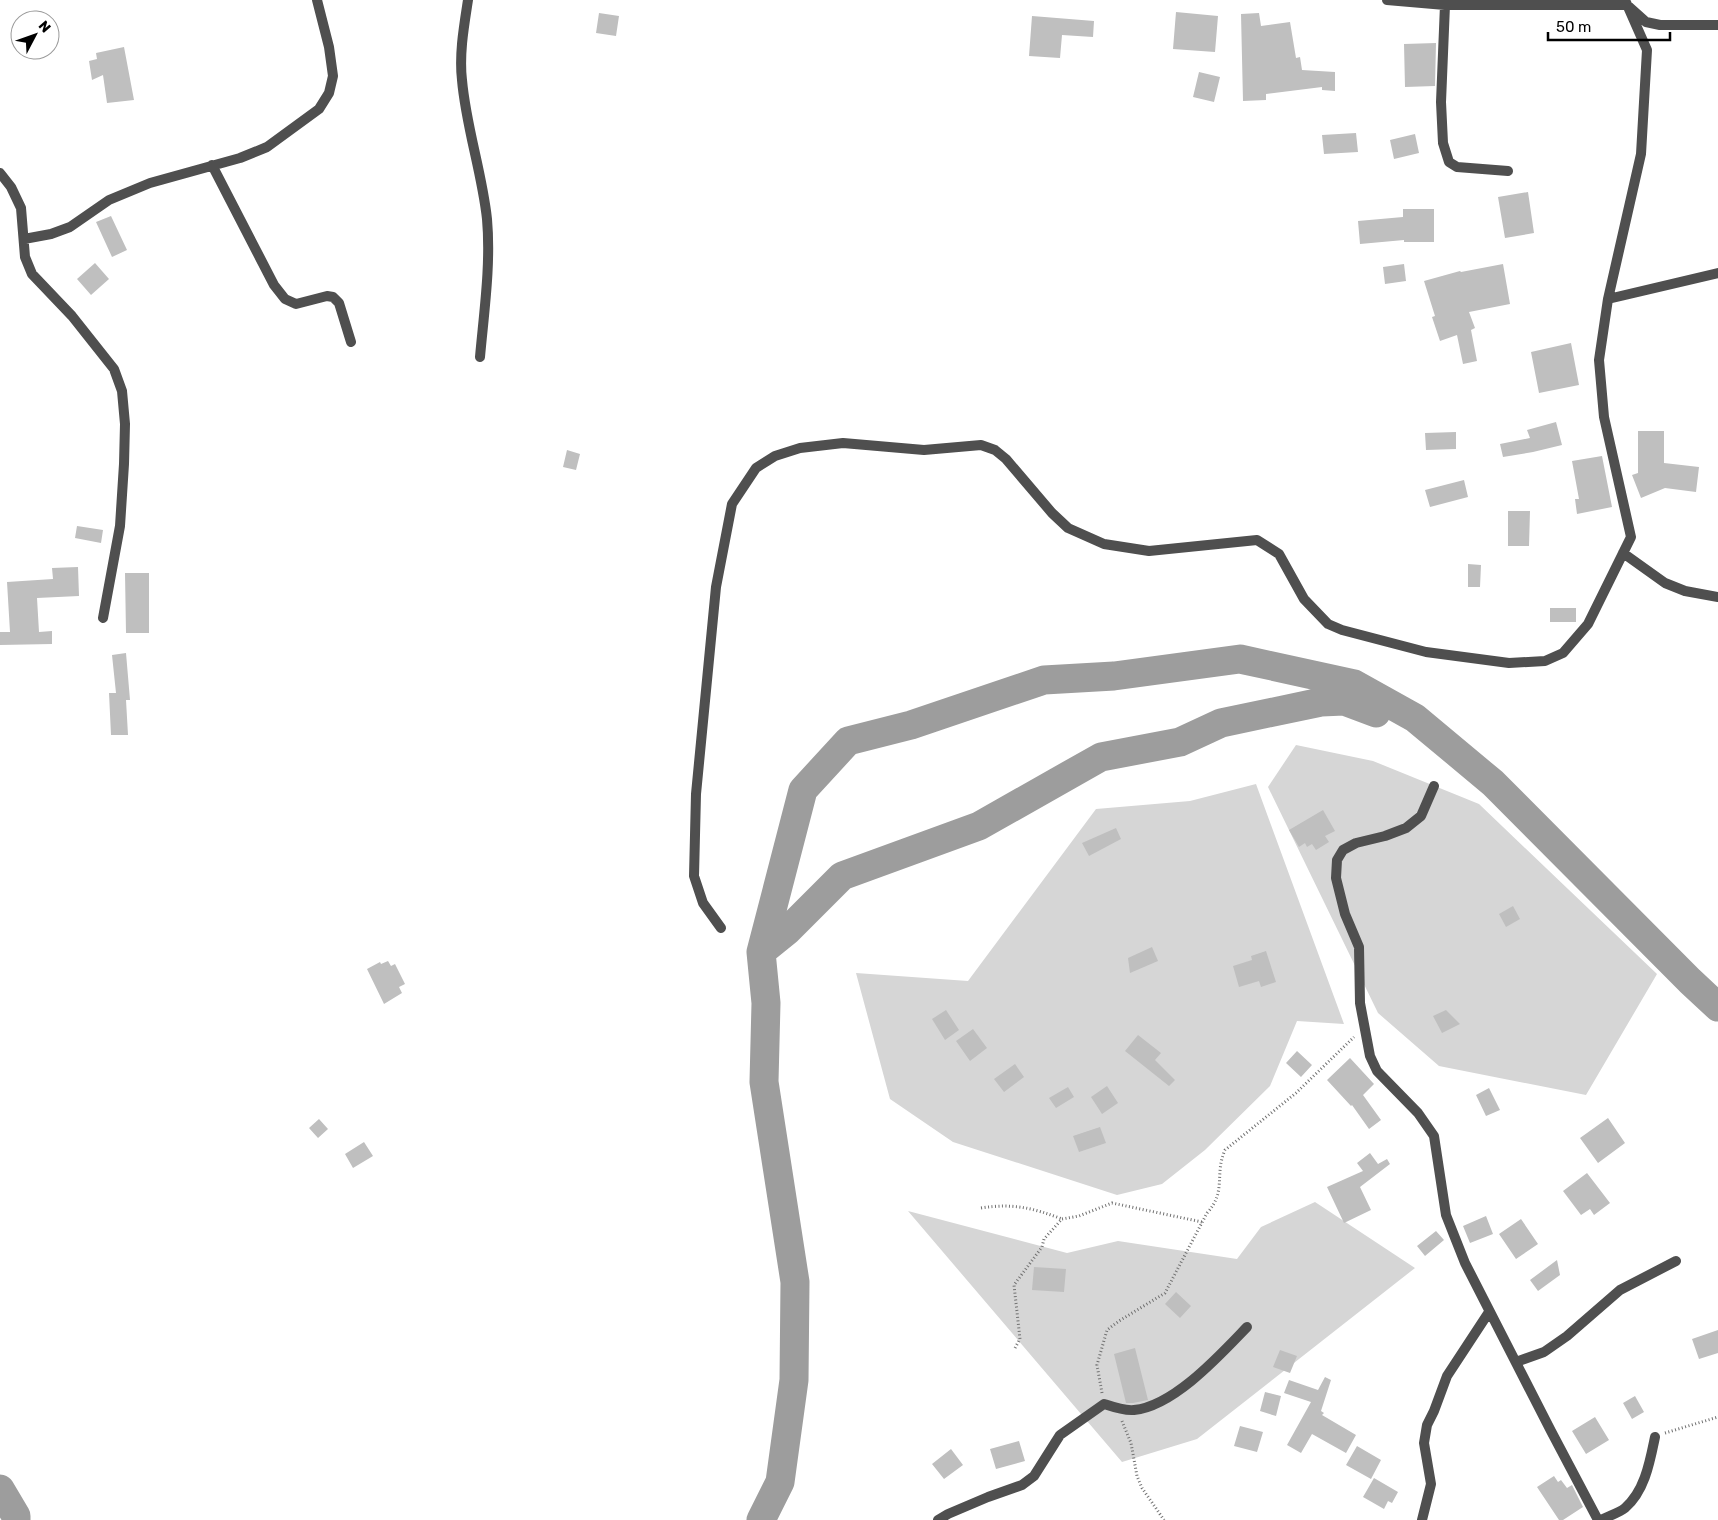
<svg xmlns="http://www.w3.org/2000/svg" width="1718" height="1520" font-family="Rubik,sans-serif">
	<style>
		.green { fill: #d6d6d6 }
		.lines { fill: none; stroke-linecap: round; stroke-linejoin: round }
		.river { stroke: #9d9d9d; stroke-width: 29 }
		.building { fill: #bfbfbf }
		.path { stroke: #717171; stroke-width: 3; stroke-dasharray: 1 2.5; stroke-linecap: butt }
		.street { stroke: #4f4f4f; stroke-width: 10 }
	</style>
	<rect width="100%" height="100%" fill="#fff"/>
	<path class="green" d="M1296,745L1373,761L1479,804L1657,974L1586,1095L1439,1066L1378,1013L1268,787Z
		M1256,784L1344,1024L1297,1021L1270,1086L1205,1150L1162,1184L1117,1195L953,1142L890,1099L856,973L968,981L1096,809L1190,801Z
		M1315,1202L1415,1268L1197,1439L1122,1462L908,1211L1067,1253L1118,1241L1237,1259L1261,1227Z"/>
	<g class="lines">
		<path class="river" d="M761,952L787,931L842,876L979,826L1101,757L1180,742L1221,723L1321,702L1344,701L1376,713
			M0,1489L16,1516V1520
			M761,1520L780,1482L794,1380L795,1282L764,1082L766,1003L761,952L803,790L848,741L911,725L1044,680L1114,676L1240,659L1354,684L1415,718L1493,783L1690,981L1718,1007"/>
	</g>
	<path class="building" d="M1176,12L1218,16L1215,52L1173,49Z
		M599,13L619,16L616,36L596,33Z
		M1259,13L1261,26L1290,22L1296,58L1300,57L1302,70L1335,72V91L1322,90V87L1266,94V100L1243,101L1241,14Z
		M1032,16L1094,21L1093,37L1062,35L1060,58L1029,56Z
		M1436,43L1435,86L1405,87L1404,44Z
		M124,47L134,100L107,103L103,75L92,80L89,61L97,59L96,53Z
		M1199,72L1220,77L1214,102L1193,97Z
		M1356,133L1358,152L1324,154L1322,135Z
		M1415,134L1419,153L1394,159L1390,140Z
		M1528,192L1534,233L1505,238L1498,197Z
		M1403,209H1434V242H1404V240L1360,244L1358,221L1403,217Z
		M111,216L127,250L112,257L96,222Z
		M95,263L109,279L91,295L77,279Z
		M1404,264L1406,281L1385,284L1383,267Z
		M1503,264L1510,304L1469,312L1475,328L1471,330L1477,361L1463,364L1457,335L1440,341L1432,317L1435,316L1424,281L1460,271L1461,272Z
		M1571,343L1579,385L1539,393L1531,352Z
		M1556,422L1562,445L1533,452L1503,457L1500,444L1530,438L1527,430Z
		M1638,431H1664V463L1699,467L1696,492L1665,488L1641,498L1632,475L1638,473Z
		M1456,432V449L1426,450L1425,433Z
		M567,450L580,454L576,470L563,467Z
		M1602,456L1612,507L1577,514L1575,499H1579L1572,461Z
		M1464,480L1468,497L1430,507L1425,490Z
		M1508,511H1530L1529,546H1508Z
		M77,526L103,530L101,543L75,538Z
		M1468,564L1481,565L1480,587H1468Z
		M78,567L79,596L37,598L39,632L52,631V644L0,645V632H10L7,582L53,579L52,568Z
		M125,573H149V633H126Z
		M1550,608H1576V622H1550Z
		M126,653L130,700H126L128,735H111L109,693H116L112,655Z
		M1323,810L1335,831L1325,836L1329,842L1316,850L1312,844L1307,847L1305,843L1299,847L1289,830Z
		M1116,828L1121,839L1089,856L1082,843Z
		M1513,906L1520,919L1506,927L1499,914Z
		M1152,947L1158,961L1130,973L1128,958Z
		M1266,951L1276,982L1261,987L1259,981L1239,987L1233,966L1252,960L1251,956Z
		M388,961L391,966L395,964L405,984L399,987L402,993L384,1004L367,969L380,962L381,964Z
		M946,1010L959,1030L945,1040L932,1019Z
		M1446,1010L1460,1024L1442,1033L1433,1016Z
		M973,1029L987,1048L970,1061L956,1041Z
		M1138,1035L1161,1053L1155,1060L1175,1080L1169,1086L1125,1051Z
		M1297,1051L1312,1065L1301,1077L1286,1063Z
		M1350,1058L1374,1084L1363,1095L1381,1120L1369,1129L1352,1105L1351,1106L1327,1080Z
		M1015,1064L1024,1077L1004,1092L994,1079Z
		M1107,1086L1118,1103L1102,1114L1091,1097Z
		M1068,1087L1074,1097L1056,1108L1049,1098Z
		M1489,1088L1500,1110L1486,1116L1476,1095Z
		M1608,1118L1625,1143L1598,1163L1580,1138Z
		M319,1119L328,1129L318,1138L309,1128Z
		M1100,1127L1106,1143L1079,1152L1073,1136Z
		M364,1142L373,1156L353,1168L345,1154Z
		M1370,1153L1378,1164L1387,1159L1390,1164L1360,1187L1371,1210L1344,1223L1327,1187L1363,1171L1357,1163Z
		M1587,1173L1610,1203L1594,1215L1590,1209L1581,1215L1563,1191Z
		M1486,1216L1493,1234L1470,1243L1463,1226Z
		M1521,1219L1538,1244L1516,1259L1499,1234Z
		M1436,1231L1444,1240L1425,1256L1417,1246Z
		M1557,1260L1560,1275L1538,1291L1530,1280Z
		M1034,1267L1066,1269L1064,1292L1032,1290Z
		M1176,1292L1191,1306L1180,1318L1165,1304Z
		M1718,1330V1353L1699,1359L1692,1339Z
		M1135,1348L1148,1400L1133,1403H1126L1114,1354Z
		M1280,1350L1297,1356L1290,1373L1273,1367Z
		M1325,1377L1331,1380L1321,1411L1324,1413L1322,1415L1356,1435L1346,1453L1312,1434L1301,1453L1287,1445L1311,1402L1284,1393L1289,1380L1318,1390Z
		M1265,1392L1281,1396L1276,1416L1260,1411Z
		M1635,1396L1644,1412L1632,1419L1623,1403Z
		M1595,1417L1609,1440L1586,1454L1572,1431Z
		M1240,1426L1263,1432L1257,1452L1234,1446Z
		M1019,1441L1025,1461L996,1469L990,1449Z
		M1357,1446L1381,1460L1371,1479L1346,1465Z
		M951,1449L963,1465L944,1479L932,1464Z
		M1554,1476L1558,1482L1561,1480L1567,1488L1572,1485L1583,1507L1563,1520H1559L1537,1487Z
		M1374,1478L1398,1492L1392,1503L1388,1501L1384,1509L1363,1497Z"/>
	<g class="lines">
		<path class="path" d="M981,1208C1013,1203 1033,1208 1062,1219
			M1015,1348L1020,1339L1014,1285L1042,1247L1044,1239L1062,1219L1079,1216L1112,1203L1202,1222
			M1102,1393L1097,1365L1107,1330L1119,1321L1165,1293L1207,1213C1227,1191 1214,1175 1225,1150L1296,1093L1354,1037
			M1122,1421L1131,1443L1137,1476L1142,1488L1164,1520
			M1665,1433L1718,1417"/>
		<path class="street" d="M468,0C464,26 459,54 462,80C466,127 482,172 487,219C491,264 484,312 480,357
			M1387,0L1445,5H1627L1646,22L1660,25H1718
			M1445,5L1441,102L1443,143L1449,162L1457,167L1508,171
			M212,165L274,285L285,299L296,304L327,296L333,297L339,303L351,342
			M0,173L11,187L21,208L25,257L32,274L72,316L114,369L122,391L125,424L124,464L120,526L103,618
			M24,239L51,234L70,227L109,200L150,183L240,158L267,147L319,109L329,93L333,76L329,47L317,0
			M1608,299L1718,273
			M1623,553L1665,583L1685,591L1718,597
			M1434,786L1421,816L1406,828L1385,836L1356,843L1343,850L1337,860L1336,878L1345,914L1359,947L1360,1003L1370,1056L1377,1071L1418,1113L1434,1136L1446,1215L1465,1263L1551,1431L1598,1520
			M721,928L703,903L694,876L696,794L716,587L732,504L756,468L775,456L800,448L843,443L924,450L981,445L995,450L1006,459L1052,513L1068,528L1104,544L1149,551L1257,540L1279,554L1304,599L1328,624L1342,630L1426,652L1509,663L1545,661L1563,653L1588,624L1631,537L1604,417L1599,360L1608,299L1641,154L1647,50L1625,0
			M1516,1362L1544,1352L1567,1336L1620,1290L1676,1261
			M938,1520L948,1514L988,1497L1022,1485L1034,1476L1060,1435L1104,1404C1113,1407 1124,1411 1134,1410C1174,1406 1220,1355 1247,1327
			M1422,1520L1431,1484L1424,1443L1427,1425L1434,1411L1447,1376L1489,1312
			M1601,1520C1608,1516 1619,1513 1625,1508C1645,1491 1650,1461 1655,1437"/>
	</g>
	<g transform="translate(35 35) rotate(49)"><circle r="24" fill="#ffffff" stroke="#999999"/>
	<path d="M0-4L9 19L0 12L-9 19Z" fill="#000000"/>
	<text y="-8" font-size="14" font-weight="bold" text-anchor="middle" fill="#000000">N</text>
	</g>
	<path d="M1548 32v8h122v-8" fill="none" stroke="#000000" stroke-width="2.5"/>
	<text x="1556" y="32" font-size="15" fill="#000000" stroke="#ffffff" stroke-width="4" paint-order="stroke">50 m</text>
</svg>
